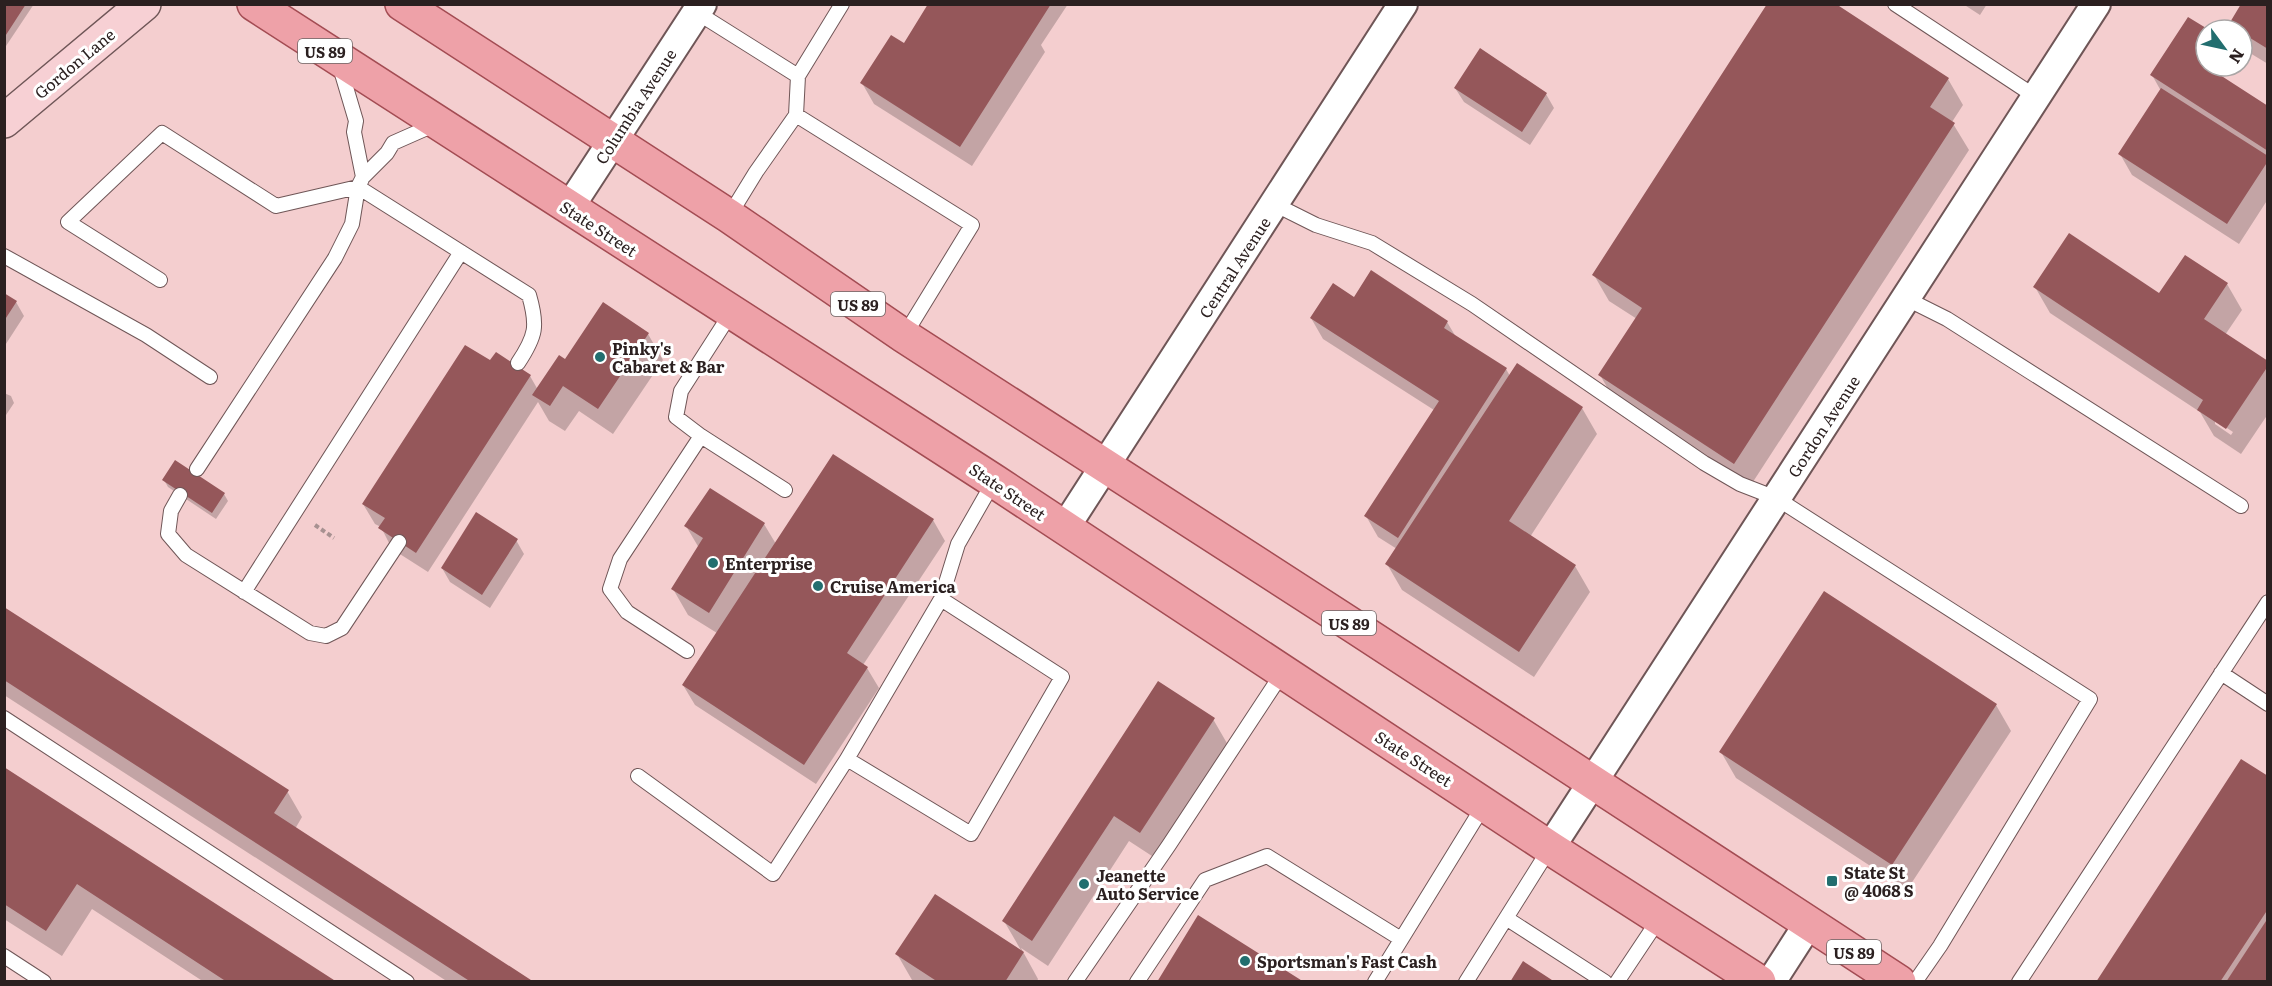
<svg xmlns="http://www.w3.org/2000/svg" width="2272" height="986" font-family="Literata,serif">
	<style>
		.built { fill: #f4cecf; fill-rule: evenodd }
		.shadow { fill: #0003; fill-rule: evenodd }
		.building { fill: #95575a }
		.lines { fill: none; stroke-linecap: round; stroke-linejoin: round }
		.lane-casing { stroke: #6f5657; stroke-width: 16 }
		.street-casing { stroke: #6f5657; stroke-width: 32 }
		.secondary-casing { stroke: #6f5657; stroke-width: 36 }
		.primary-casing { stroke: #a34c53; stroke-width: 36 }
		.path { stroke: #a79191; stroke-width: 4; stroke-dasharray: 4.5 3; stroke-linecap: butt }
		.lane { stroke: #fff; stroke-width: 14 }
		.street { stroke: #fff; stroke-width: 28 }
		.secondary { stroke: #f7d0d4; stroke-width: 33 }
		.primary { stroke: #eea1a8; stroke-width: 33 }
		.poi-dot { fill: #226e6f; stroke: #fff; stroke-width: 2 }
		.labels { text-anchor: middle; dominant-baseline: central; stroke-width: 6; stroke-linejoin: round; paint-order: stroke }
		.shield { fill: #fff; stroke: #6b6363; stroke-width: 1.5 }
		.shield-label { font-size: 15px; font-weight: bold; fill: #2b2020 }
		.street-label { font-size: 16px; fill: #2b2020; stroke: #fff }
		.poi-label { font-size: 16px; font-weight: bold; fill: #2b2020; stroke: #fff; text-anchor: start }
	</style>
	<rect width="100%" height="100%" fill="#fbdede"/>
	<path class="built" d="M5,5H2267V981H5ZM2206,30H2242V66H2206Z"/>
	<path class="shadow" d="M4,4H34L4,49Z
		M995,4H1068L1041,45L1045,52L972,166L874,104L862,83L904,45Z
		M1769,4H1839L1838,7L1948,79L1963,105L1952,122L1969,150L1749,488L1615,401L1600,375L1637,319L1609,301L1594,275Z
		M1963,4H1987L1980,15Z
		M2268,4V64L2245,50L2242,44V30H2234L2230,24Z
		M2206,30V66H2227L2220,76L2268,107V199L2239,244L2132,175L2120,154L2161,91L2152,75Z
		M1455,88L1546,94L1554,108L1530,145L1464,102Z
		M2185,257L2227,284L2242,310L2225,335L2268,363V414L2241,454L2214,436L2200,412L2050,313L2035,287L2160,295ZM2215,420L2233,432L2231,435L2215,424Z
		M4,295L16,302L24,316L4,347Z
		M1354,299L1447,322L1456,337L1506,369L1510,376L1582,408L1597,434L1530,537L1575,566L1590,592L1534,677L1402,590L1387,564L1397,549L1378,537L1366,516L1434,410L1323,339L1311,318Z
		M604,304L648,334L663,360L613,434L579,411L565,431L549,421L538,402L428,572L392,549L381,527L375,524L363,504L490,362L530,376L538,390L566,361Z
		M4,393L11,396L14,403L4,418Z
		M164,480L224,494L228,501L216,519L168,487Z
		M710,490L764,524L776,544L933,520L945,541L863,665L867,668L879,688L816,784L695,705L683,685L717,633L688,615L673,589L699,548L686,526Z
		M516,540L524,554L490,608L450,582L442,568Z
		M4,609L287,791L302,817L295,829L531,982H448L4,695Z
		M1996,705L2011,731L1907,890L1736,778L1721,752Z
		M1213,719L1228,745L1155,858L1129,841L1048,966L1021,948L1038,979L1037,982L912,980L897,954L1022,952L1004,921Z
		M4,769L334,982H204L92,909L62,956L4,919Z
		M2268,778V982H2098Z"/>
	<path class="building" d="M4,4H26L4,38Z
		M928,4H1051L960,147L860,83L891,35L904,43Z
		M1767,4H1836L1949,78L1930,107L1955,123L1734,464L1598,375L1642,308L1592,275Z
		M2241,4H2268V49L2242,33V30H2238L2229,24Z
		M2188,17L2206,28V60L2203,64L2268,106V151L2150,75Z
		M1480,48L1547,93L1522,132L1454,88Z
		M2161,88L2268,156V161L2227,224L2118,154Z
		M2069,233L2159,293L2185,255L2228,283L2204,319L2268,361V366L2226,429L2197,410L2203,400L2033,287Z
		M1371,270L1448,321L1444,328L1507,368L1398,538L1364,516L1439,401L1310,318L1333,283L1354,297Z
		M4,293L17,301L4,321Z
		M603,302L649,333L598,409L563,386L550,406L532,395L559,355L565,359Z
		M465,345L490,360L496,352L531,375L416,553L378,528L385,518L362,504Z
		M1517,363L1583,407L1509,521L1576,565L1519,652L1385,564Z
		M833,454L934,519L847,653L868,667L804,765L682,685Z
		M175,460L225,493L212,513L162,480Z
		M710,488L765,523L709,613L671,589L703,538L684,526Z
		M476,512L518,539L482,595L441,568Z
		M1824,591L1997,704L1892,865L1719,752Z
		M4,607L289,790L274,813L534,982H471L4,680Z
		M1158,681L1215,718L1140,833L1114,816L1032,941L1002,921Z
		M2241,759L2268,776V909L2220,982H2096Z
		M4,767L337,982H227L77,884L46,931L4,904Z
		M935,894L1024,952L1005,982H938L895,954Z
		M1198,915L1304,982H1157Z
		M2268,918V982H2226Z
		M1523,961L1555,982H1510Z"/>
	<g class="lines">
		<g class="lane-casing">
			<path id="lane" d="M1895,4L2036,97
				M693,10L798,76L842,4
				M340,67L356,121L354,132L363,177L387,153L393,143L436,124
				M796,115L798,76
				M1274,204L1316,225L1372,243L1472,304L1704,463L1740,484L1776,498L2090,699L1940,946L1915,982
				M729,216L756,172L796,115L972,225L904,336
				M4,256L146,335L210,377
				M160,280L68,222L162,133L276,206L358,187L529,295C538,326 536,336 518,363
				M1905,298L1947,319L2241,506
				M731,313L681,391L676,417L701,436L785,490
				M197,469L335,258L352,224L358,187L363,177
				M180,495L171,511L168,534L186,555L310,633L326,636L342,628L399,542
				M244,592L461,252
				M687,651L627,612L610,589L620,559L701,436
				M2221,673L2268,704
				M4,718L407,982
				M847,759L971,834L1062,677L941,599
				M638,776L773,874L847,759L941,599L958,544L994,481
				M1506,918L1605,982
				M4,956L44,982
				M1075,982L1169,845L1283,672
				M1137,982L1205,880L1267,856L1401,939
				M1375,982L1484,805
				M1466,982L1550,848
				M1617,982L1659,919
				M2019,982L2268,602"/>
		</g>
		<g class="street-casing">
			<path id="street" d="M569,208L702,4
				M1064,529L1403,4
				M1550,848L2096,4
				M1771,982L1809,923"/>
		</g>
		<g class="secondary-casing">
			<path id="secondary" d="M4,121L144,4"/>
		</g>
		<g class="primary-casing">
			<path id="primary" d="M254,4L994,481L1550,848L1759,982
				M402,4L729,216L904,336L1355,627L1899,982"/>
		</g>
		<path class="path" d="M315,525L334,538"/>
		<use href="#lane" class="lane"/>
		<use href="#street" class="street"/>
		<use href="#secondary" class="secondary"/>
		<use href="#primary" class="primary"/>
	</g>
	<g class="poi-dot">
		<circle cx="600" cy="357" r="6"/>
		<circle cx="713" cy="563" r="6"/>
		<circle cx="818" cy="586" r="6"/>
		<rect x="1826" y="875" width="12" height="12" rx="3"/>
		<circle cx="1084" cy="884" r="6"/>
		<circle cx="1245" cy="961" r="6"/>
	</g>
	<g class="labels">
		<g class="shield">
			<rect x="298" y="39" width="54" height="24" rx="4.5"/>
			<rect x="831" y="292" width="54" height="24" rx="4.5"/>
			<rect x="1322" y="611" width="54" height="24" rx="4.5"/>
			<rect x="1827" y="940" width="54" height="24" rx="4.5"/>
		</g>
		<g class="shield-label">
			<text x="325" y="51">US 89</text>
			<text x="858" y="304">US 89</text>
			<text x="1349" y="623">US 89</text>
			<text x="1854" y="952">US 89</text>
		</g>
		<g class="street-label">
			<text transform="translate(74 63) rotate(-40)">Gordon Lane</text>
			<text transform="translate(635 106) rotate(-57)">Columbia Avenue</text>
			<text transform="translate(599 228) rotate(33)">State Street</text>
			<text transform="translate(1234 267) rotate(-57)">Central Avenue</text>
			<text transform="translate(1823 426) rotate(-57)">Gordon Avenue</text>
			<text transform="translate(1008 491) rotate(34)">State Street</text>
			<text transform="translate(1414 758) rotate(33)">State Street</text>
		</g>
		<g class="poi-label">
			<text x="612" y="348">Pinky's<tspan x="612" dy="18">Cabaret &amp; Bar</tspan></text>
			<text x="725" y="563">Enterprise</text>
			<text x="830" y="586">Cruise America</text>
			<text x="1844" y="872">State St<tspan x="1844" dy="18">@ 4068 S</tspan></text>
			<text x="1096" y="875">Jeanette<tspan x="1096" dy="18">Auto Service</tspan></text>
			<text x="1257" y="961">Sportsman's Fast Cash</text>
		</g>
	</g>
	<rect width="2272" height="986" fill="none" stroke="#2b2020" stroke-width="12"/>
	<g transform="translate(2224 48) rotate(123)"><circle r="28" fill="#ffffff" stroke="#aaa6a6" stroke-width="1.5"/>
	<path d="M0-4.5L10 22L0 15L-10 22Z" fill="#226e6f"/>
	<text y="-9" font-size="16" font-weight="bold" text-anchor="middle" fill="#2b2020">N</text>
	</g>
</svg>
